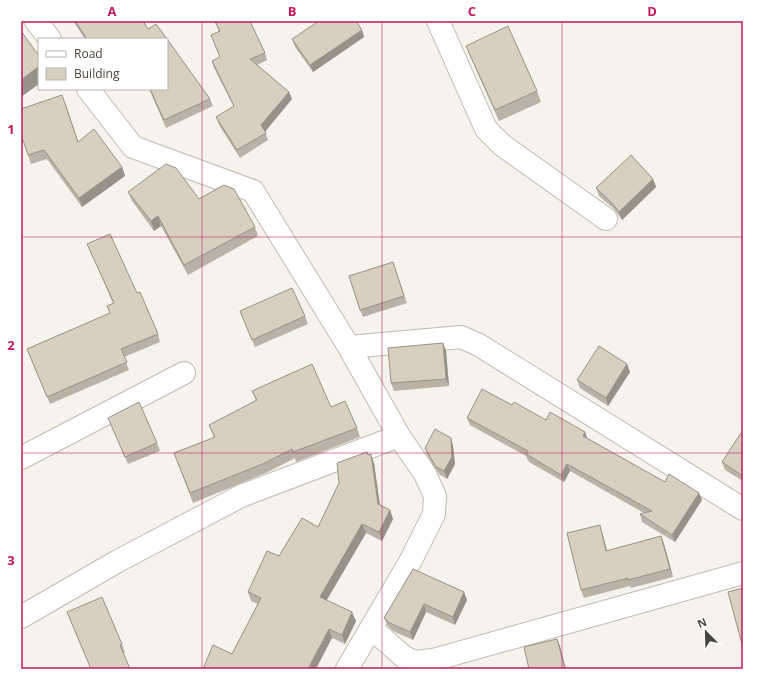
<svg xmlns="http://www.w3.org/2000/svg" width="764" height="690" font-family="'Open Sans',sans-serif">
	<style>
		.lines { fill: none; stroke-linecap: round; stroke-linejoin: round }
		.minor-casing { stroke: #c2bbae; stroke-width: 24 }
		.minor { stroke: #fff; stroke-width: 22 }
		.wall { fill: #bab2a6 }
		.shaded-wall { fill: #979187 }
		.building { fill: #d8cfc1; stroke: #979187 }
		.grid { fill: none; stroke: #c2185b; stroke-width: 1; stroke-opacity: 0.55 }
		.neatline { fill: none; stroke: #c2185b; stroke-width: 1.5 }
		.grid-label { font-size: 13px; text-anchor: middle; font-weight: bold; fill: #c2185b }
	</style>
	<rect width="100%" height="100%" fill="#f6f3ec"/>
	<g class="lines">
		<g class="minor-casing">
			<path id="minor" d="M36,21L50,39
				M438,21L486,129L502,145L606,219
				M88,89L133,147L253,191L349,347L399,436L425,474L435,496L434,514L411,560L347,669
				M349,347L461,337L479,345L743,509
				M21,458L184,373
				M21,617L118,561L241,496L399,436
				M371,628L404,657L415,662L433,660L743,573"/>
		</g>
		<use href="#minor" class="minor"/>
	</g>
	<path class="wall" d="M73,21H143L148,29L167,39H85Z
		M214,21H250L265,53L267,60L257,65L289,92L292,99L265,131L268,140L240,158L219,125L216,117L234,107L214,68L212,61L220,57L211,35L219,31Z
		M362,30L364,37L313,72L295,47L292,39Z
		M466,46L537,91L541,102L499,121L470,56Z
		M149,89H167L210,99L213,106L166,128Z
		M66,105L78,141L122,167L125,176L82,207L47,159L31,164L21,134Z
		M653,179L656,187L622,220L614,209L599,196L596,188Z
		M128,192L199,199L255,227L258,236L188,275L161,226L154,231L132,201Z
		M87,244L137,293L158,334L160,342L124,357L129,370L50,404L27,349L110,313L113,303Z
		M393,262L407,303L363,317L360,310Z
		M240,311L305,316L308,324L255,347Z
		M443,343L446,351L449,386L394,391L391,383Z
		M627,364L630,372L608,406L580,388L577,380Z
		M252,391L331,407L357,428L360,437L296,462L295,458L268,472L193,503L174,453L214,438L209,425L256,401Z
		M108,418L157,443L160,451L128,464Z
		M467,418L546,420L587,438L665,482L699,493L702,500L675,542L642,522L640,514L644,513L570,471L564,482L529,462L526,456L470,425Z
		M743,430V481L725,470L722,462Z
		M451,438L453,446L455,464L447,479L439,474L427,455L425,448Z
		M368,455L374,463L380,505L390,510L393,519L382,541L366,533L327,600L356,621L345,644L332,638L232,654L258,604L251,601L248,592L279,556L318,527Z
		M602,532L607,551L661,536L664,544L673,577L631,588L630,586L584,598L581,590Z
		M413,569L464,592L467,600L455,625L426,612L413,640L393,631L387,625L384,618Z
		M67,612L122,644L125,653H123L130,669H91Z"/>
	<path class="shaded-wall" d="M362,30L364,37L313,72L310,65Z
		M39,66V84L21,97V80Z
		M289,92L292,99L264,133L261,125Z
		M122,167L125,176L82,207L79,198Z
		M653,179L656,187L622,220L619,212Z
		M158,216L161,226L154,231L151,221Z
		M443,343L446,351L449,386L446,379Z
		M627,364L630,372L608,406L606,398Z
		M585,432L588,440L583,436Z
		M451,438L453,446L455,464L447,479L444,471Z
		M371,454L374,463L381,513L378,504Z
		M567,464L570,471L564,482L561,475Z
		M699,493L702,500L675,542L672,535Z
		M390,510L393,519L382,541L379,532Z
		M362,524L366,533L323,606L320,597Z
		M600,525L602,532L609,558L606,551Z
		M661,536L664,544L673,577L670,569Z
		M464,592L467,600L455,625L453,617Z
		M424,604L426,612L413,640L410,632Z
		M352,612L356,621L345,644L342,635Z
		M329,629L332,638L316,669H308Z
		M557,639L560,646L566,669H565Z"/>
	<path class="building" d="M75,21H143L148,29L156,24L167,39H87Z
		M215,21H250L265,53L250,59L289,92L261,125L266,133L237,150L216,117L234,106L212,61L220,57L211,35L220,31Z
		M319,21H356L362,30L310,65L292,39Z
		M508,26L537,91L495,110L466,46Z
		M21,31L39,56V66L21,80Z
		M167,39L210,99L164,120L150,89H167Z
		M62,95L78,142L94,129L122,167L79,198L44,150L28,155L21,134V109Z
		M631,155L653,179L619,212L611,202L596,188Z
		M166,164L176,168L199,199L224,185L234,189L255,227L184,265L158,216L151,221L128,192Z
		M110,234L137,293L140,292L158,334L121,349L127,362L47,397L27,349L110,313L107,306L114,303L87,244Z
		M393,262L404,296L360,310L349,276Z
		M292,288L305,316L252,340L240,311Z
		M443,343L446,379L391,383L388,348Z
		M599,346L627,364L606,398L577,380Z
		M312,364L331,407L345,401L357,428L293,452L292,449L265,463L190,493L174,453L215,437L209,425L257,400L252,391Z
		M482,389L512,405L514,402L546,420L550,412L585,432L583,436L665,482L669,474L699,493L672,535L640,514L652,511L567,464L561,475L526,454L528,451L467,418Z
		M139,402L157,443L125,457L108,418Z
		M435,429L451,438L452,457L444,471L436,467L425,448Z
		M743,430V476L722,462Z
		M367,452L368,455L371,454L378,504L390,510L379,532L362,524L320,597L352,612L342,635L329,629L308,669H203L213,645L232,654L261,598L248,592L267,551L279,556L302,518L318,527L339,483L337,463Z
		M600,525L606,551L661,536L670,569L628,580V578L581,590L567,533Z
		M413,569L464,592L453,617L424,604L410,632L390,623L384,618Z
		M743,588V648L728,592Z
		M102,597L122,644L120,645L130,669H91L67,612Z
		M557,639L565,669H529L524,647Z"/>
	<path class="grid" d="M202,21V669M382,21V669M562,21V669M21,237H743M21,453H743"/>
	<rect width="764" height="690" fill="none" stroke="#ffffff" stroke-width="44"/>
	<rect x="38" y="38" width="130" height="52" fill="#ffffff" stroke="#b7b4b0"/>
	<rect x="46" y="51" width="20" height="6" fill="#ffffff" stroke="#b7b4b0"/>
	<text x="74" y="58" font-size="12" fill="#4b4439">Road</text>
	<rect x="46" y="68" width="20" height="12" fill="#d8cfc1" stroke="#b7b4b0"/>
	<text x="74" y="78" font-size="12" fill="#4b4439">Building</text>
	<g transform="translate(706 632) rotate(337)" stroke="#ffffff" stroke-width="3" paint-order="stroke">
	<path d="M0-3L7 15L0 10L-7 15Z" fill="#4b4439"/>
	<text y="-6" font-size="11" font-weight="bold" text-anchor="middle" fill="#4b4439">N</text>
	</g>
	<rect x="22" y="22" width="720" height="646" class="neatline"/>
	<g class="grid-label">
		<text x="112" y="16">A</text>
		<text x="292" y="16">B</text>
		<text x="472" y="16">C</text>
		<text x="652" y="16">D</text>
		<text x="11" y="134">1</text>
		<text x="11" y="350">2</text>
		<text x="11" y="565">3</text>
	</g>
</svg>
